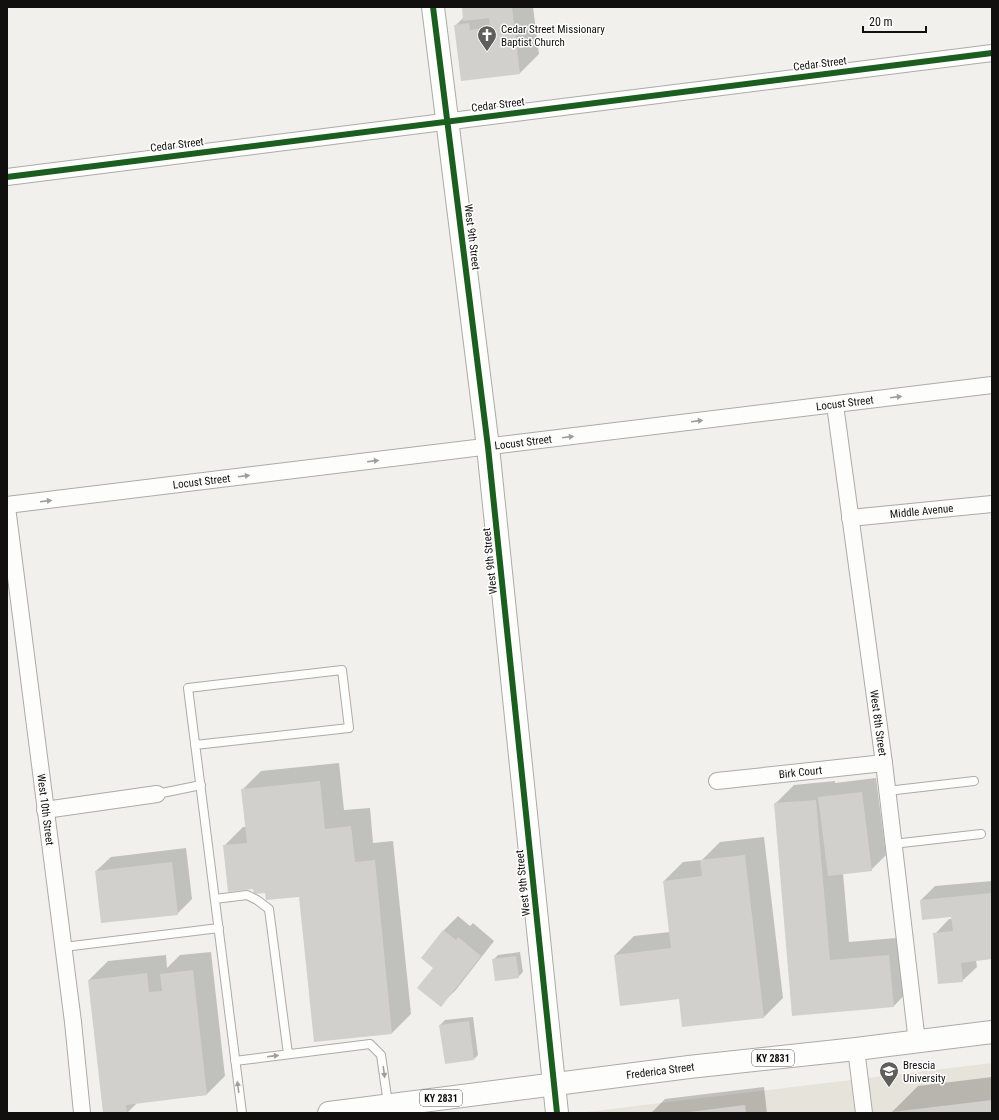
<svg xmlns="http://www.w3.org/2000/svg" width="999" height="1120" font-family="'Roboto Condensed',sans-serif">
	<style>
		.built { fill: #e6e3da }
		.shadow { fill: #0003 }
		.building { fill: #d1d0cd }
		.lines { fill: none; stroke-linecap: round; stroke-linejoin: round }
		.lane-casing { stroke: #acaba8; stroke-width: 10 }
		.street-casing { stroke: #acaba8; stroke-width: 18 }
		.secondary-casing { stroke: #acaba8; stroke-width: 24 }
		.primary-casing { stroke: #acaba8; stroke-width: 24 }
		.lane { stroke: #fdfdfc; stroke-width: 8 }
		.street { stroke: #fdfdfc; stroke-width: 16 }
		.secondary { stroke: #fdfdfc; stroke-width: 22 }
		.primary { stroke: #fdfdfc; stroke-width: 22 }
		.cycleway-casing { stroke: #fff; stroke-width: 8 }
		.cycleway { stroke: #1b5e20; stroke-width: 6 }
		.oneway { fill: #9f9e9d }
		.labels { text-anchor: middle; dominant-baseline: central; stroke-width: 3; stroke-linejoin: round; paint-order: stroke }
		.shield { fill: #fff; stroke: #585856; stroke-width: 1 }
		.shield-label { font-size: 10px; font-weight: bold; fill: #11100e }
		.poi-label { font-size: 11px; fill: #11100e; stroke: #fff; text-anchor: start }
		.street-label { font-size: 11px; fill: #11100e; stroke: #fff }
	</style>
	<rect width="100%" height="100%" fill="#f1f0ec"/>
	<path class="built" d="M992,1063V1113H578Z"/>
	<path class="shadow" d="M463,7H533L539,54L520,73L462,80L455,26L464,17Z
		M339,763L344,810L370,808L373,843L393,841L411,1014L392,1033L300,896L266,892L254,888L224,846L243,827H246L243,789L261,771Z
		M876,778L886,855L871,870L843,873L849,942L908,937L912,987L894,1006L793,1015L775,804L794,785L835,781V783Z
		M764,837L783,998L764,1017L679,998L615,955L634,936L670,932L664,881L683,862L702,860L720,842Z
		M186,848L192,899L177,914L96,871L111,857Z
		M992,881V958L976,960L977,967L962,981L935,934L949,919H952V916L921,900L935,886Z
		M458,916L470,926L473,923L494,941L455,991L440,1005L435,968L422,958L444,930Z
		M211,952L225,1076L206,1095L138,1102L127,1113H104L89,980L108,961L166,955L167,968L180,955Z
		M520,952L523,972L518,977L493,960L498,955Z
		M473,1017L478,1055L474,1059L440,1025L445,1020Z
		M992,1077V1113H891L918,1086Z
		M764,1087L767,1113H651L665,1099Z"/>
	<path class="building" d="M462,7H512L520,74L461,81L454,25L469,23L470,30L490,27L489,18L463,21Z
		M320,781L325,829L351,826L355,862L375,860L392,1034L314,1042L299,897L266,900L265,893L254,894L253,889L228,892L223,845L247,843L241,789Z
		M862,792L872,871L828,876L818,797Z
		M816,800L830,960L889,955L894,1007L792,1016L774,803Z
		M745,855L764,1018L682,1027L679,999L620,1006L614,955L671,948L663,881L702,876L700,860Z
		M172,862L178,915L101,923L95,871Z
		M992,893V959L961,963L963,982L938,984L933,933L953,931L951,917L922,920L920,900Z
		M443,930L456,940L458,937L481,956L441,1007L417,988L433,968L421,958Z
		M516,956L519,978L495,981L492,959Z
		M193,970L207,1095L126,1105L127,1113H103L88,980L147,973L149,992L162,991L160,974Z
		M469,1021L474,1060L445,1064L439,1025Z
		M992,1100V1113H892V1112Z
		M745,1105L746,1113H689V1112Z"/>
	<g class="lines">
		<g class="lane-casing">
			<path id="lane" d="M195,745L349,728L342,670L188,688L242,1113
				M887,791L974,781
				M157,794L201,785
				M893,844L981,834
				M215,899L247,895L257,900L269,909L288,1054
				M64,947L219,928
				M235,1061L370,1044L381,1055L388,1104"/>
		</g>
		<g class="street-casing">
			<g id="street">
				<path d="M7,177L992,53"/>
				<path id="s1" d="M835,405L884,763L917,1042"/>
				<path id="s2" d="M7,505L992,385"/>
				<path id="s3" d="M7,507L73,1022L82,1113"/>
				<path id="s4" d="M850,518L992,504"/>
				<path id="s5" d="M717,781L884,763"/>
				<path d="M45,810L157,794"/>
				<path d="M856,1049L864,1113"/>
			</g>
		</g>
		<g class="secondary-casing">
			<path id="secondary" d="M433,7L488,447L557,1113"/>
		</g>
		<g class="primary-casing">
			<g id="primary">
				<path id="s6" d="M329,1113L689,1067L856,1049L992,1032"/>
			</g>
		</g>
		<use href="#lane" class="lane"/>
		<use href="#street" class="street"/>
		<use href="#secondary" class="secondary"/>
		<use href="#primary" class="primary"/>
		<g class="cycleway-casing">
			<path id="cycleway" d="M433,7L488,447L557,1113
				M7,177L992,53"/>
		</g>
		<use href="#cycleway" class="cycleway"/>
	</g>
	<defs><path id="oneway-solid" d="M-6-.8H1V-3.2L6.5 0L1 3.2V.8H-6Z"/></defs>
	<g class="oneway">
		<use href="#oneway-solid" transform="translate(896 397) rotate(-7)"/>
		<use href="#oneway-solid" transform="translate(697 421) rotate(-7)"/>
		<use href="#oneway-solid" transform="translate(568 437) rotate(-7)"/>
		<use href="#oneway-solid" transform="translate(373 461) rotate(-7)"/>
		<use href="#oneway-solid" transform="translate(244 476) rotate(-7)"/>
		<use href="#oneway-solid" transform="translate(46 501) rotate(-7)"/>
		<use href="#oneway-solid" transform="translate(273 1056) rotate(-7)"/>
		<use href="#oneway-solid" transform="translate(384 1072) rotate(82)"/>
		<use href="#oneway-solid" transform="translate(238 1087) rotate(-98)"/>
	</g>
	<defs>
		<g id="church-pin" transform="scale(1)"><path d="M0 17L-7.5 6A9.5 9.5 0 1 1 7.5 6Z" fill="#5f5e5c" stroke="#fff"/><path d="M-1.2-6h2.4v3.5h3.3v2.4h-3.3V6h-2.4V-.1h-3.3v-2.4h3.3Z" fill="#fff"/></g>
		<g id="university-pin" transform="scale(1)"><path d="M0 17L-7.5 6A9.5 9.5 0 1 1 7.5 6Z" fill="#5f5e5c" stroke="#fff"/><path d="M0-5L7-2L0 1L-7-2ZM-4 1L0 2.5L4 1V4Q0 6-4 4Z" fill="#fff"/></g>
	</defs>
	<g fill-rule="evenodd">
		<use href="#church-pin" x="487" y="35"/>
		<use href="#university-pin" x="889" y="1071"/>
	</g>
	<g class="labels">
		<g class="shield">
			<rect x="752" y="1050" width="42" height="16" rx="3"/>
			<rect x="420" y="1090" width="42" height="16" rx="3"/>
		</g>
		<g class="shield-label">
			<text x="773" y="1058">KY 2831</text>
			<text x="441" y="1098">KY 2831</text>
		</g>
		<g class="poi-label">
			<text x="501" y="29">Cedar Street Missionary<tspan x="501" dy="13">Baptist Church</tspan></text>
			<text x="903" y="1065">Brescia<tspan x="903" dy="13">University</tspan></text>
		</g>
		<g class="street-label">
			<text transform="translate(820 64) rotate(-7)">Cedar Street</text>
			<text transform="translate(498 105) rotate(-7)">Cedar Street</text>
			<text transform="translate(177 145) rotate(-7)">Cedar Street</text>
			<text transform="translate(472 237) rotate(83)">West 9th Street</text>
			<text stroke="none"><textPath href="#s2" startOffset="844">Locust Street</textPath></text>
			<text stroke="none"><textPath href="#s2" startOffset="520">Locust Street</textPath></text>
			<text stroke="none"><textPath href="#s2" startOffset="196">Locust Street</textPath></text>
			<text stroke="none"><textPath href="#s4" startOffset="72">Middle Avenue</textPath></text>
			<text transform="translate(490 561) rotate(-96)">West 9th Street</text>
			<text stroke="none"><textPath href="#s1" startOffset="321">West 8th Street</textPath></text>
			<text stroke="none"><textPath href="#s5" startOffset="84">Birk Court</textPath></text>
			<text stroke="none"><textPath href="#s3" startOffset="305">West 10th Street</textPath></text>
			<text transform="translate(523 883) rotate(-96)">West 9th Street</text>
			<text stroke="none"><textPath href="#s6" startOffset="334">Frederica Street</textPath></text>
		</g>
	</g>
	<rect width="999" height="1120" fill="none" stroke="#11100e" stroke-width="16"/>
	<path d="M863 26v6h63v-6" fill="none" stroke="#11100e" stroke-width="2"/>
	<text x="869" y="26" font-size="12" fill="#11100e" stroke="#ffffff" stroke-width="3" paint-order="stroke">20 m</text>
</svg>
